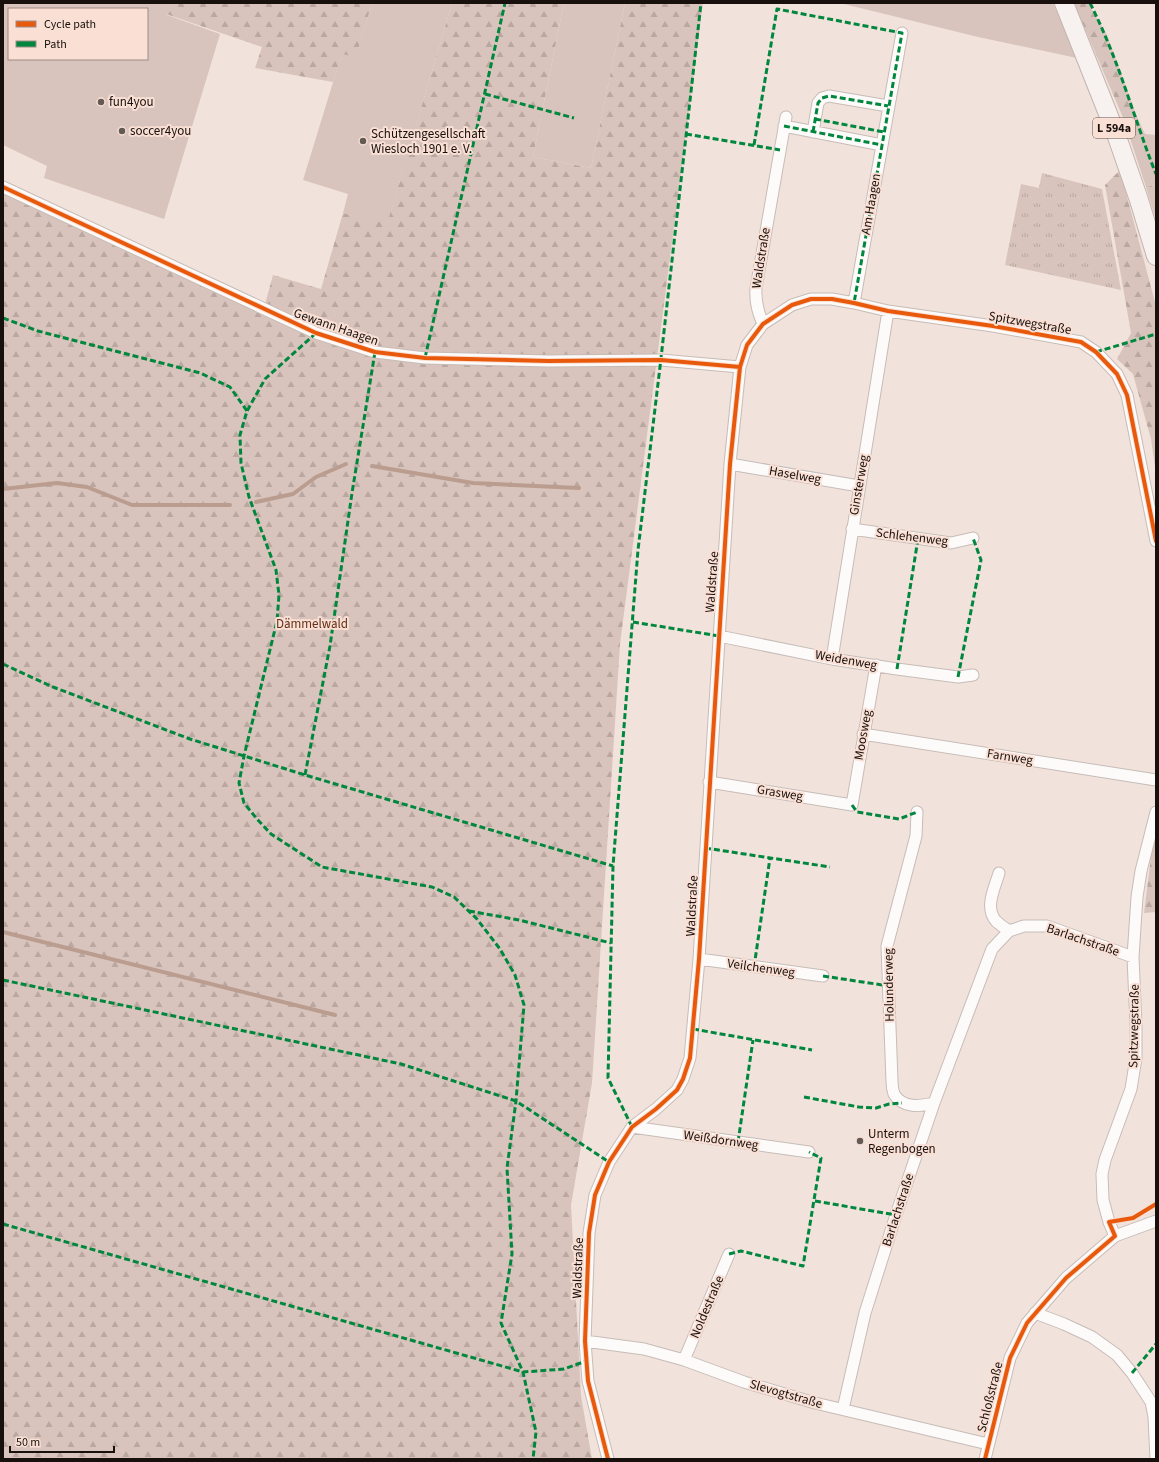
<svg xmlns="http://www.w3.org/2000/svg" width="1159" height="1462" font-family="'Source Sans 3',sans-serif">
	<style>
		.grass { fill: #d8c4bc; fill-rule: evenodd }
		.forest { fill: url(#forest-firs) }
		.park { fill: url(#park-tufts) }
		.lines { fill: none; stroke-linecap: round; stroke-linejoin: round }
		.stream { stroke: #bb9d90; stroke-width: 4 }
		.street-casing { stroke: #c7bcb7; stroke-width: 13 }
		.primary-casing { stroke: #c2b5af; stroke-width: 20 }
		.street { stroke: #fdfbfa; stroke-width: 11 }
		.primary { stroke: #f7f2f0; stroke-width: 18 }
		.quiet { stroke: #00873e; stroke-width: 3; stroke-dasharray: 6 3; stroke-linecap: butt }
		.cycleway-casing { stroke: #f9dfd4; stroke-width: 6 }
		.cycleway { stroke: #e8590c; stroke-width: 4 }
		.poi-dot { fill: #645a55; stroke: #f9dfd4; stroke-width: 1.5 }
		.labels { text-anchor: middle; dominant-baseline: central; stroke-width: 4; stroke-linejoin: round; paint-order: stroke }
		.shield { fill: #f9dfd4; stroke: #5c4e48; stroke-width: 1 }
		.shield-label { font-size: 12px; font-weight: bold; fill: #18100c }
		.poi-label { font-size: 13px; fill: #18100c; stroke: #f9dfd4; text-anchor: start }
		.street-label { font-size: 13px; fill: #18100c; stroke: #f9dfd4 }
		.park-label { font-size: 13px; fill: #622f18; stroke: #f9dfd4 }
	</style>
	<defs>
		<pattern id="forest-firs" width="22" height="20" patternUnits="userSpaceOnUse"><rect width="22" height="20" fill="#d8c4bc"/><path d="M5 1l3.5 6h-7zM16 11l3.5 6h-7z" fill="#b9a7a0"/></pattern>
		<pattern id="park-tufts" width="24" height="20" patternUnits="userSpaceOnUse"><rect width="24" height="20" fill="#d8c4bc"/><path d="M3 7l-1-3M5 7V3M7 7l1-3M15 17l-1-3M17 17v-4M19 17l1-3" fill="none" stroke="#b9a7a0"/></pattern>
	</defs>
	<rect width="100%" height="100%" fill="#f1e2dc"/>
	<path class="grass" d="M3,3H171L167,15L220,34L164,219L44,178L47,166L3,145ZM9,9H147V59H9Z
		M372,3H452L387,225L343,213L348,194L303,180L342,53L356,56Z
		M564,3H625L591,168L533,157Z
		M840,3H1053L1077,58L978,37Z
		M1137,117L1145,134L1156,135V185L1146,187L1124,120Z"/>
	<path class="forest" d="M171,3H372L356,57L342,54L333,82L255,68L262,47L166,14Z
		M452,3H564L533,157L591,168L625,3H703L620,644L592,1083L571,1205L581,1396L592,1459H3V183L125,240L262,315L273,275L321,289L343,213L387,224Z
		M1074,3H1088L1107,35L1137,117L1124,120Z
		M1120,170L1156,306V474L1151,439L1133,374L1117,359L1131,333L1105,185Z
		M1156,185V220L1146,187Z
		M1156,834V912L1144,913L1152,849Z"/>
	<path class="park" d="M1042,173L1102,189L1121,290L1005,265L1021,184L1039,188Z"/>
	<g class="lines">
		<path class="stream" d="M372,466L473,483L579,488
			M3,489L57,483L87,487L132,505H230
			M256,502L293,494L316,477L346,464
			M3,932L335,1015"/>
		<g class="street-casing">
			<path id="street" d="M784,126L882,145
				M813,132L818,103L822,98L829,96L888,106
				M3,187L316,333L375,352L425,358L548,361L661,360L740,367
				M854,303L902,33
				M763,324C758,312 755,302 756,288L786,117
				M730,464L859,486
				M852,529L951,543L973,538
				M719,636L832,659L897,669L958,677L973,675
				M832,659L888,311
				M863,734L1156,780
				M709,782L852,805L876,665
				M917,812L916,836L887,946L892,1081C892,1085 893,1091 894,1094C903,1109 920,1106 934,1103
				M999,873C995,887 984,908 996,921C1000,925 1005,928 1009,931
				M699,959L823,976
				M632,1127L809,1152
				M1115,1236L1109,1222L1103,1200L1102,1174L1105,1160L1131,1089L1136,1058V1025L1133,957L1137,897L1141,871L1156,812
				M1035,1313L1064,1324L1092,1337L1117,1355L1132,1373L1151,1402L1154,1417L1156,1459
				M585,1341L644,1349L684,1360L744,1382L815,1403L988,1444
				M684,1360L729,1254
				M843,1409L865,1313L896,1215L934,1103L992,949L1009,931L1024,926H1047L1133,957
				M608,1459L588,1381L585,1341L589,1233L595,1195L609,1162L632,1127L656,1109L677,1090L683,1079L690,1058L699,959L730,464L740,367L747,345L763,324L792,305L811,299H832L854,303L888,311L993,326L1081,342L1096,352L1117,374L1127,395L1156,541
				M985,1459L1010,1358L1027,1323L1066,1278L1115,1236L1156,1221"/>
		</g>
		<g class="primary-casing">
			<path id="primary" d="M1064,3L1116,134L1139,200L1156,256"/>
		</g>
		<use href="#street" class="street"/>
		<use href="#primary" class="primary"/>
		<path class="quiet" d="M1090,3C1107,37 1120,72 1132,108C1140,130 1147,152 1156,174
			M485,94L574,118
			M815,119L884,132
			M784,126L882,145
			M813,132L818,103L822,98L829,96L888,106
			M686,134L780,150
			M754,145L777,9L902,33L854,303
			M3,318L38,331L200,373L230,387L247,411
			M316,333L265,379L247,411L240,435L241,463L249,497L276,570L279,595L277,621L244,756L239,783L244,803L257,819L271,834L322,867L432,887L454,897L477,919L500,949L515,975L524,1005L516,1101L507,1168L512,1254L501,1323L523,1372L536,1432L533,1459
			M1096,352L1156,334
			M425,358L505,3
			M633,622L719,636
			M3,664L53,687L190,739L305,775L613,866
			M897,669L918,539
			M958,677L981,560L973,538
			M305,775L330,646L352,493L375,352
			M852,805L857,812L899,819L917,812
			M705,848L830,867
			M469,911L519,920L611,943
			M754,967L770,858
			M823,976L889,986
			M3,980L401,1064L516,1101L609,1162
			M693,1029L812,1050
			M804,1097L859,1107L876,1108L889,1104L902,1103
			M632,1127L608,1078L613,866L638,550L660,367L701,3
			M738,1142L753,1040
			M815,1201L896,1215
			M3,1224L523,1372L564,1369L586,1361
			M729,1254L741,1251L803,1266L821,1158L809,1152
			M1132,1373L1156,1344"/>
		<g class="cycleway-casing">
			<path id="cycleway" d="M3,187L316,333L375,352L425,358L548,361L661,360L740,367
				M608,1459L588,1381L585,1341L589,1233L595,1195L609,1162L632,1127L656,1109L677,1090L683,1079L690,1058L699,959L730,464L740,367L747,345L763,324L792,305L811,299H832L854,303L888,311L993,326L1081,342L1096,352L1117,374L1127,395L1156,541
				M985,1459L1010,1358L1027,1323L1066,1278L1115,1236L1109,1222L1133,1218L1156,1204"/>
		</g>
		<use href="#cycleway" class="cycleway"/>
	</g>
	<g class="poi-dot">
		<circle cx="101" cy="102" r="4"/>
		<circle cx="122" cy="131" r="4"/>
		<circle cx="363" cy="141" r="4"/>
		<circle cx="860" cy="1141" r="4"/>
	</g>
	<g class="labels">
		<rect class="shield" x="1093" y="118" width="42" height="20" rx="3"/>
		<g class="shield-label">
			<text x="1114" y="128">L 594a</text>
		</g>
		<g class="poi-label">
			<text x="109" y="102">fun4you</text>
			<text x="130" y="131">soccer4you</text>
			<text x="371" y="134">Schützengesellschaft<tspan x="371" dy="15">Wiesloch 1901 e. V.</tspan></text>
			<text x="868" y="1134">Unterm<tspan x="868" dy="15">Regenbogen</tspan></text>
		</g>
		<g class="street-label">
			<text transform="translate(871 204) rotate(-80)">Am Haagen</text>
			<text transform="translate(761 258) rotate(-81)">Waldstraße</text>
			<text transform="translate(1030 323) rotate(10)">Spitzwegstraße</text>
			<text transform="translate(336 327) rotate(19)">Gewann Haagen</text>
			<text transform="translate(795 475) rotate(10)">Haselweg</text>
			<text transform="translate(859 485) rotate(-80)">Ginsterweg</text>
			<text transform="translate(912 537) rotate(7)">Schlehenweg</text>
			<text transform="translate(712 582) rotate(-86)">Waldstraße</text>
			<text transform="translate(846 660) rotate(10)">Weidenweg</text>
			<text transform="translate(863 735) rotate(-80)">Moosweg</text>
			<text transform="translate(1010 757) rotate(9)">Farnweg</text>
			<text transform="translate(780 793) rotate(9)">Grasweg</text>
			<text transform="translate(692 906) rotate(-87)">Waldstraße</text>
			<text transform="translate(1083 940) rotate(19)">Barlachstraße</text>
			<text transform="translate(761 968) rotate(8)">Veilchenweg</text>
			<text transform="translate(889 985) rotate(-91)">Holunderweg</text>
			<text transform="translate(1134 1026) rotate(-89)">Spitzwegstraße</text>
			<text transform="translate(721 1140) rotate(8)">Weißdornweg</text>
			<text transform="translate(898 1210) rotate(-72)">Barlachstraße</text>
			<text transform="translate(578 1268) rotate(-88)">Waldstraße</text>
			<text transform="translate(707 1307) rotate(-67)">Noldestraße</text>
			<text transform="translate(786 1394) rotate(16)">Slevogtstraße</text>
			<text transform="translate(990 1397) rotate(-76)">Schloßstraße</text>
		</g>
		<g class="park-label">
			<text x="312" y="624">Dämmelwald</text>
		</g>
	</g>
	<rect width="1159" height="1462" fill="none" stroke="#18100c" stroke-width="8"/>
	<rect x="8" y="8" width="140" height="52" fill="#f9dfd4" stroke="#9f8c84"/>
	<rect x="16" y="21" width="20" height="6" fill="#e8590c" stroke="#9f8c84"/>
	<text x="44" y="28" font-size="12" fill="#18100c">Cycle path</text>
	<rect x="16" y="41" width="20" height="6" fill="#00873e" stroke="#9f8c84"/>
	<text x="44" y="48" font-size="12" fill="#18100c">Path</text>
	<path d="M10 1446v6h104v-6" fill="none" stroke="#18100c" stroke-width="2"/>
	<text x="16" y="1446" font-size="12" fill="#18100c" stroke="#f9dfd4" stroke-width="3" paint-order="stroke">50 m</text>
</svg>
